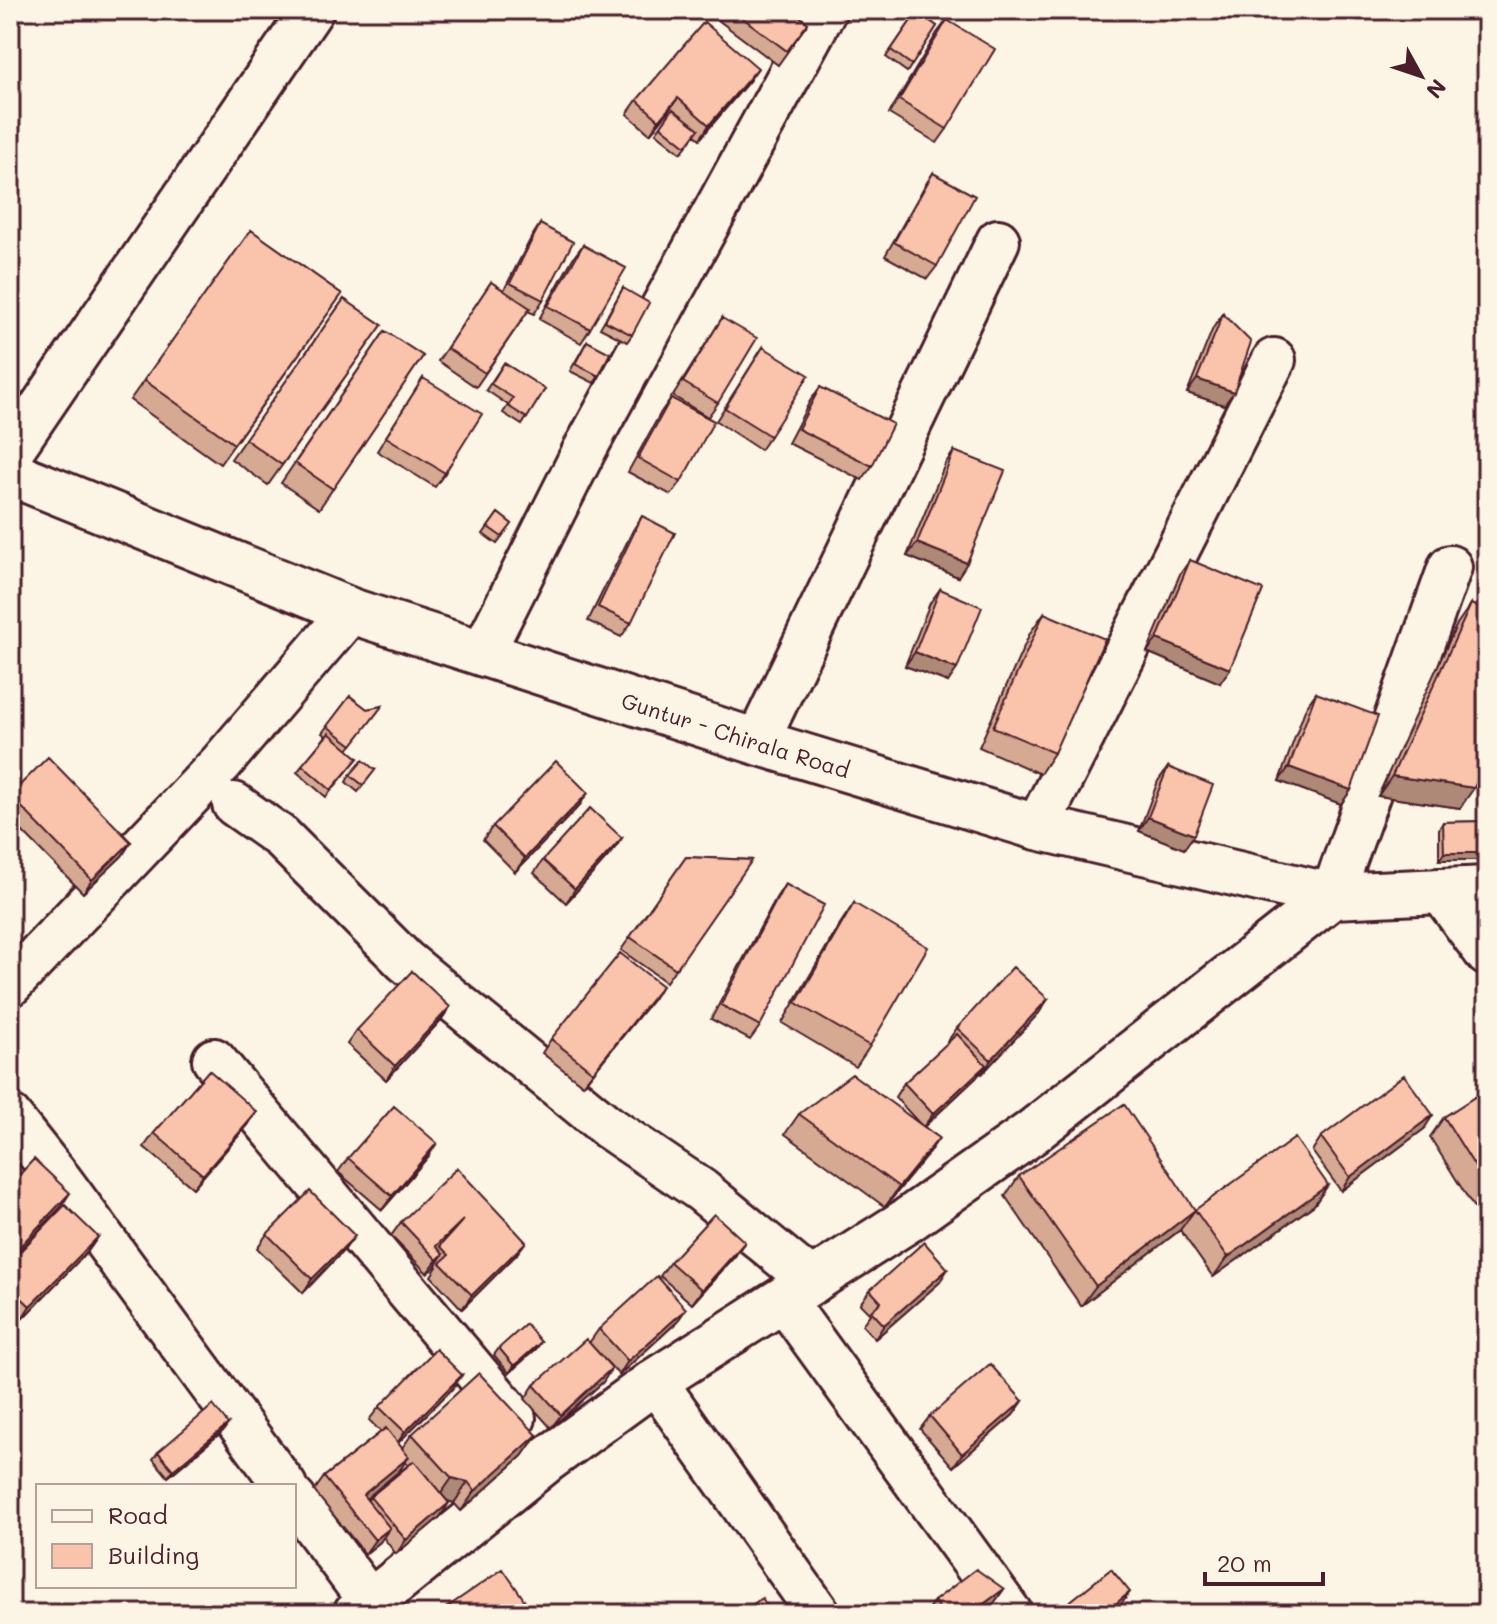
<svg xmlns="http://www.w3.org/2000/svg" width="1497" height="1624" font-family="Mali,sans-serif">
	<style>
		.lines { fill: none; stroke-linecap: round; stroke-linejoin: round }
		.street-casing { stroke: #4a1f2b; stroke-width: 48 }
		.secondary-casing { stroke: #4a1f2b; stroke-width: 50 }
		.primary-casing { stroke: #4a1f2b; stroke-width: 50 }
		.street { stroke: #fcf5e5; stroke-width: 42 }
		.secondary { stroke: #fcf5e5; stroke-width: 44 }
		.primary { stroke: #fcf5e5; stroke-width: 44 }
		.wall { fill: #d6a993; stroke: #4a1f2b; stroke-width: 2; fill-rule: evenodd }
		.shaded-wall { fill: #ae8978; stroke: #4a1f2b; stroke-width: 2 }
		.building { fill: #f9c4ab; stroke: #4a1f2b; stroke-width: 2 }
		.labels { text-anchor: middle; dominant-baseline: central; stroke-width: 6; stroke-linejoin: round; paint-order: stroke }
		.street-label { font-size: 22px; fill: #4a1f2b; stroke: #fcf5e5 }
	</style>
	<rect width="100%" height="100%" fill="#fcf5e5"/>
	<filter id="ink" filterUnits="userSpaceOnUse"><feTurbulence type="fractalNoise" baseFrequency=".0125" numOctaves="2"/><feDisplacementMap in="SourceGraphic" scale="16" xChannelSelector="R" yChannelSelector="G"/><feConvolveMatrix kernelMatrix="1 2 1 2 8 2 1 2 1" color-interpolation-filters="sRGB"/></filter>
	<g filter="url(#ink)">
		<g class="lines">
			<g class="street-casing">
				<path id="street" d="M10,453L312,10
					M482,654L584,451L825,10
					M757,742L998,241
					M234,804L281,837L405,961L608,1127L701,1190L813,1282
					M1037,827L1274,360
					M1440,890L1487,954
					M1332,896L1450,567
					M10,985L221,763L351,611
					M214,1060L514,1418
					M10,1117L61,1181L285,1486
					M783,1299L1011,1614
					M655,1381L819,1614
					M294,1499L371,1603"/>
			</g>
			<g class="secondary-casing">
				<path id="secondary" d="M356,1614L548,1459L655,1381L908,1220L1031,1133L1332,896"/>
			</g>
			<g class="primary-casing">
				<g id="primary">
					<path id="s1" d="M10,473L351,611L757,742L1037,827L1332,896L1487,889"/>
				</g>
			</g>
			<use href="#street" class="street"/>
			<use href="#secondary" class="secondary"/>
			<use href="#primary" class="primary"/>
		</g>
		<path class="wall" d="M719,10H803L799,16L808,23L778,65L714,17Z
			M917,12L937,26L907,72L886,57Z
			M947,20V129L937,143L889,114L937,33Z
			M749,81L700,139L695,135L681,153L656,133L670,113L668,112L650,134L627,114L637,100Z
			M933,173L937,266L927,279L885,256L924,187Z
			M540,224L543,300L534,314L528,311L476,387L438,361L491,282L504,290L531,238Z
			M251,230L342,294L220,464L130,400Z
			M583,245L590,329L581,343L539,319L573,258Z
			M623,288L632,335L627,342L600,328Z
			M344,299L382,325L268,485L231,459Z
			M1223,314L1234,392L1224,405L1187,393L1213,328Z
			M722,318L718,403L708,417L673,396Z
			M385,331L423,356L319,509L281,483Z
			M587,341L599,376L594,383L570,371Z
			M763,347L770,436L760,450L716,421Z
			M504,363L545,389L522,425L503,413L508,405L486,390Z
			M423,378L445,473L435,487L377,451Z
			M820,387L872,466L862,480L788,443L810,401Z
			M671,398L681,482L671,495L628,472L661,412Z
			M954,451L958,577L907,556L945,464Z
			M498,513L512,524L497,544L483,534Z
			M642,516L631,623L621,637L588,621L633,530Z
			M1190,560L1220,683L1147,652L1180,574Z
			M940,589L948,682L905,666L930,603Z
			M1471,604L1460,808L1378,796L1457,624Z
			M1044,613L1054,753L1040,774L979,747L1030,633Z
			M1316,693L1351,790L1341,804L1279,781L1306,707Z
			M350,696L367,709L382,706L348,750L358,758L326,797L297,772L326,736L322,733Z
			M1168,767L1184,849L1139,831L1158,781Z
			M375,770L358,792L346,782L350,775Z
			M10,794L131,842L122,856L83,893L10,819Z
			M579,806L515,872L483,840L493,826Z
			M1487,821V856L1485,860H1439V829L1443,822Z
			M622,838L612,852L566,903L534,873L543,860Z
			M686,857L752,860L666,982L621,950Z
			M785,884L760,1026L750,1040L711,1019L776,898Z
			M854,903L870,1046L856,1067L782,1023L840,924Z
			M1048,999L1039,1013L982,1074L980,1073L976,1078L924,1127L939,1138L925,1158L885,1207L785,1134L799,1114L920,1124L895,1097L904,1083L948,1043L947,1042L957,1028Z
			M652,1000L583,1085L542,1053L551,1039Z
			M450,1007L441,1020L386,1080L347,1044L357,1030Z
			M1487,1089V1199L1474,1208L1430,1137L1444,1117Z
			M248,1125L193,1188L144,1147L154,1133Z
			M1424,1129L1341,1191L1312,1151L1321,1137Z
			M428,1157L382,1210L338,1172L348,1158Z
			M1019,1176L1195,1210L1328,1185L1314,1205L1213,1277L1180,1230L1081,1306L1005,1196Z
			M401,1222L516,1255L462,1309L431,1276L437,1267L436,1265L427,1273L391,1236Z
			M267,1234L345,1249L303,1293L257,1248Z
			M98,1237L88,1251L21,1320L10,1310V1262Z
			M735,1256L692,1304L660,1276L670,1262Z
			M939,1283L875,1339L862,1325L870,1314L860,1304L870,1290Z
			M677,1322L619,1375L607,1362L603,1382L551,1428L525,1399L534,1385L589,1343L599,1329Z
			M541,1342L536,1349L509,1373L494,1355L499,1348Z
			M462,1375L452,1389L398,1443L402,1448L412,1434L537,1435L522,1456L461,1511L454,1503L447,1500L440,1517L396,1554L383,1537L380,1542L365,1554L314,1491L324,1477L381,1432L369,1420L379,1407ZM405,1462L408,1465L370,1497L368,1500L366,1498L399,1471Z
			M1023,1401L1013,1415L953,1467L920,1429L930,1416Z
			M228,1424L223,1431L168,1477L153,1459L158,1452Z
			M1004,1589L994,1603L979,1614H924L934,1601Z
			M1120,1606L1110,1614H1058L1063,1607Z"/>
		<path class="shaded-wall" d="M758,68L749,81L700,139L709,125Z
			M678,98L668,112L650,134L659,120Z
			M1197,379L1234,392L1224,405L1187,393Z
			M917,543L967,563L958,577L907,556Z
			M1157,639L1230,669L1220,683L1147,652Z
			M915,652L957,669L948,682L905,666Z
			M1289,767L1351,790L1341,804L1279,781Z
			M1392,776L1474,788L1460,808L1378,796Z
			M588,793L579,806L515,872L525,858Z
			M1148,817L1194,835L1184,849L1139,831Z
			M622,838L612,852L566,903L575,889Z
			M131,842L122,856L83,893L92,880Z
			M1444,853H1487V856L1485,860H1439Z
			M662,986L652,1000L583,1085L593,1072Z
			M1048,999L1039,1013L982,1074L991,1060Z
			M450,1007L441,1020L386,1080L395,1066Z
			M986,1065L976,1078L923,1127L933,1114Z
			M257,1112L248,1125L193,1188L203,1175Z
			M1433,1115L1424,1129L1341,1191L1350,1177Z
			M939,1138L925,1158L885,1207L899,1187Z
			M437,1143L428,1157L382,1210L392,1196Z
			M1328,1185L1314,1205L1213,1277L1228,1257Z
			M1487,1189V1199L1474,1208Z
			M70,1193L61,1207L10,1260V1257Z
			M1195,1210L1180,1230L1081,1306L1096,1286Z
			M355,1236L345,1249L303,1293L312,1279Z
			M98,1237L88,1251L21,1320L30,1306Z
			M526,1242L516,1255L462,1309L472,1295Z
			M745,1242L735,1256L692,1304L702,1290Z
			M443,1254L434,1268L427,1273L437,1260Z
			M948,1269L939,1283L875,1339L884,1325Z
			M686,1309L677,1322L619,1375L628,1361Z
			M541,1342L536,1349L509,1373L514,1366Z
			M612,1368L603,1382L551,1428L561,1415Z
			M462,1375L452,1389L395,1446L405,1432Z
			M1023,1401L1013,1415L953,1467L962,1454Z
			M228,1424L223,1431L168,1477L173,1470Z
			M537,1435L522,1456L461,1511L475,1491Z
			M409,1457L399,1471L354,1509L363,1495Z
			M452,1478L468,1482L454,1503L438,1498Z
			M449,1503L440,1517L396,1554L406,1540Z
			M390,1528L380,1542L365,1554L375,1540Z
			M1004,1589L994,1603L979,1614H970Z
			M1130,1592L1120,1606L1110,1614H1103Z"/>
		<path class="building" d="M732,10H802L798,15L808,23L787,51Z
			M917,12L937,26L912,65L891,50Z
			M947,20L995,49L947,129L899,100Z
			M704,22L758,68L709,125L678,98L659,120L637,100Z
			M673,109L699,129L686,146L661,126Z
			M933,173L975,196L937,266L894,242Z
			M540,224L573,242L543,300L510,283Z
			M251,230L342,294L234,444L144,380Z
			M583,245L626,268L590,329L548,306Z
			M491,282L530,308L485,373L447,348Z
			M623,288L649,303L632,335L605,321Z
			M344,299L382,325L282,465L245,439Z
			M1223,314L1251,342L1234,392L1197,379Z
			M722,318L757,338L718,403L683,382Z
			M385,331L423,356L333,489L295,463Z
			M587,341L610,353L599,376L575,364Z
			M763,347L809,375L770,436L725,408Z
			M504,363L545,389L527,418L508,406L513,398L491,384Z
			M423,378L482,414L445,473L386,437Z
			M820,387L893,424L872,466L798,429Z
			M671,398L714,421L681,482L638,458Z
			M954,451L1005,471L967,563L917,543Z
			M498,513L512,524L502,537L488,527Z
			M642,516L675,533L631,623L598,607Z
			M1190,560L1263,590L1230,669L1157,639Z
			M940,589L982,607L957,669L915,652Z
			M1471,604L1487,611V760L1474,788L1392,776Z
			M1044,613L1105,639L1054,753L993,727Z
			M1316,693L1378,716L1351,790L1289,767Z
			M350,696L367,709L382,706L352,745L327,726Z
			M329,733L358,758L331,790L302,765Z
			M48,757L131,842L92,880L10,795Z
			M363,760L375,770L363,785L350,775Z
			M556,761L588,793L525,858L493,826Z
			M1168,767L1213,785L1194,835L1148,817Z
			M590,808L622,838L575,889L543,860Z
			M1487,821V853H1444L1443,822Z
			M686,857L752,860L676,969L630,937Z
			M785,884L824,905L760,1026L721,1005Z
			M854,903L928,947L870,1046L796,1003Z
			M10,952L17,958L10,965Z
			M620,953L662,986L593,1072L551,1039Z
			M1013,967L1048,999L991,1060L957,1028Z
			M412,971L450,1007L395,1066L357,1030Z
			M957,1034L986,1065L933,1114L904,1083Z
			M209,1070L257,1112L203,1175L154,1133Z
			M852,1074L939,1138L899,1187L799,1114Z
			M1404,1075L1433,1115L1350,1177L1321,1137Z
			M1487,1089V1186L1444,1117Z
			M1124,1104L1195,1210L1096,1286L1019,1176Z
			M394,1106L437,1143L392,1196L348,1158Z
			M1295,1138L1328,1185L1228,1257L1195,1210Z
			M34,1159L70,1193L10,1257V1185Z
			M457,1168L526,1242L472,1295L440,1263L449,1255L440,1246L463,1220L436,1246L443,1254L437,1260L401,1222Z
			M310,1191L355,1236L312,1279L267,1234Z
			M65,1205L98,1237L30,1306L10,1287V1262Z
			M714,1214L745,1242L702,1290L670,1262Z
			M924,1242L948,1269L884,1325L871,1311L881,1302L870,1290Z
			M657,1276L686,1309L628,1361L599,1329Z
			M526,1324L541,1342L514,1366L499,1348Z
			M586,1339L612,1368L561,1415L534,1385Z
			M436,1349L462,1375L405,1432L379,1407Z
			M990,1364L1023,1401L962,1454L930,1416Z
			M479,1373L537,1435L475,1491L468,1482L452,1478L412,1434Z
			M213,1405L228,1424L173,1470L158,1452Z
			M386,1428L409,1457L363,1495L390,1528L375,1540L324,1477Z
			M414,1461L449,1503L406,1540L370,1497Z
			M503,1569L534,1614H437Z
			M976,1569L1004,1589L970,1614H943L934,1601Z
			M1111,1569L1130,1592L1103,1614H1068L1063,1607Z
			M762,1598L773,1614H739Z"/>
	</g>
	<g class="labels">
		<g class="street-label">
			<text stroke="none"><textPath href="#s1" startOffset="772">Guntur - Chirala Road</textPath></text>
		</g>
	</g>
	<rect width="1497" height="1624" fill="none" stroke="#fcf5e5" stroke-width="40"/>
	<rect x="20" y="20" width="1457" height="1584" fill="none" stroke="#4a1f2b" stroke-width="3" filter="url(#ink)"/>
	<rect x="36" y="1484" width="260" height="104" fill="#fcf5e5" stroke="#b59f9b" stroke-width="2"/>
	<rect x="52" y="1510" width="40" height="12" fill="#fcf5e5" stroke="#b59f9b" stroke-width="2"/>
	<text x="108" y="1524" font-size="24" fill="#4a1f2b">Road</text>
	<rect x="52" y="1544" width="40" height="24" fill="#f9c4ab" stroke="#b59f9b" stroke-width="2"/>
	<text x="108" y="1564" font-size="24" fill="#4a1f2b">Building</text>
	<g transform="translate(1421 76) rotate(130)" stroke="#fcf5e5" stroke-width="6" paint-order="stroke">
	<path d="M0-6L14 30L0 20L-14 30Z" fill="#4a1f2b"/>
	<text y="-12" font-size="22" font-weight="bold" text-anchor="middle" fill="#4a1f2b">N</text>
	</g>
	<path d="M1205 1572v12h118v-12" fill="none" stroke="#4a1f2b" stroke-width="4"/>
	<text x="1217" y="1572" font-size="24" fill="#4a1f2b" stroke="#fcf5e5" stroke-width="6" paint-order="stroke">20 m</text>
</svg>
